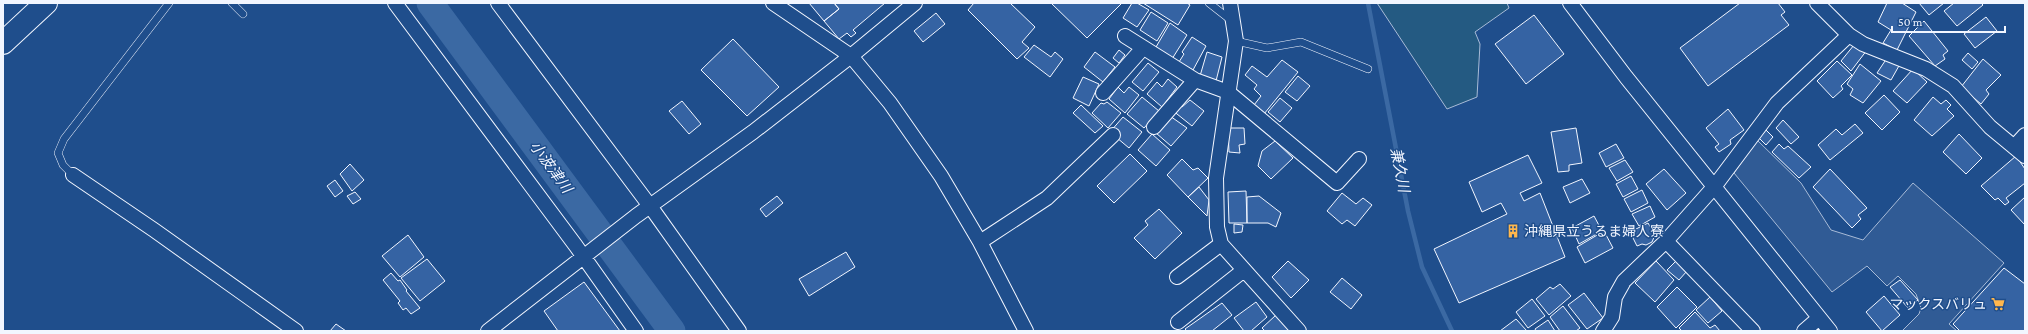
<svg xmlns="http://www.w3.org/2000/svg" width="2028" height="334" font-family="'Crimson Pro','Noto Sans JP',serif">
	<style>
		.green { fill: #245a82; stroke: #a8bbd7 }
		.parking { fill: #305b95; stroke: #a8bbd7 }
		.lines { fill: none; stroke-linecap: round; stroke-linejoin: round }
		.stream { stroke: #3b69a3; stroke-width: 4.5 }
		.river { stroke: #3b69a3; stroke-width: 27 }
		.building { fill: #3563a3; stroke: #f2f6ff }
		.service-casing { stroke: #f2f6ff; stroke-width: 8 }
		.minor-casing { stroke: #f2f6ff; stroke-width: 16 }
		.trunk-casing { stroke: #f2f6ff; stroke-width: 24 }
		.service { stroke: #1f4e8c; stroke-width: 7 }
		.minor { stroke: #1f4e8c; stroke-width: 14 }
		.trunk { stroke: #1f4e8c; stroke-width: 22 }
		.labels { text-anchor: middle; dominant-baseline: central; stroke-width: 3; stroke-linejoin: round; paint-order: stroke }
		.poi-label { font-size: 14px; fill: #f2f6ff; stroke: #1f4e8c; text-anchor: start }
		.water-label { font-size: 15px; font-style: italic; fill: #f2f6ff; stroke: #1f4e8c }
	</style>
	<rect width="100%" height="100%" fill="#1f4e8c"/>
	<path class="green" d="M1377,3H1507L1509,8L1475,32L1480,44L1477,97L1447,109Z"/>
	<path class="parking" d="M1757,140L1801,183L1831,230L1863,240L1913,183L2004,263L1949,324L1957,331H1902L1919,314L1921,308L1916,294L1898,276L1887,286L1867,266L1832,292L1734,173Z"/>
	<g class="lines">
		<path class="stream" d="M1368,3L1408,211L1422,267L1452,331"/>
		<path class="river" d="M430,3L672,331"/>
	</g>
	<path class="building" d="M809,3H834L839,9L824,21Z
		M834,3H885L853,30L856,33L851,37L847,33L839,39L824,21L839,9Z
		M974,3H1010L1035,27L1022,42L1029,48L1017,59L968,10Z
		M1051,3H1122L1087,38Z
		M1132,3H1137L1149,10L1137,27L1123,18Z
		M1143,3H1187L1190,5L1178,25Z
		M1740,3H1778L1785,12L1781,15L1789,25L1708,86L1680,48Z
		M1887,3H1902L1916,12L1897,50L1883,43L1891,30L1878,22Z
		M1919,3H1944L1929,15Z
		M1954,3H1981L1983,5L1957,26L1944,11Z
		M1151,12L1168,23L1157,41L1140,30Z
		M936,13L945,24L923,42L914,31Z
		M1534,15L1564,54L1526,84L1495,44Z
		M1986,17L1997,31L1975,48L1964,34Z
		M1924,21L1948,51L1943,55L1945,59L1935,66L1909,36Z
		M1170,23L1187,35L1172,59L1156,47Z
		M1192,37L1206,46L1193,70L1179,62L1184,54L1182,52Z
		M733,39L779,87L747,116L701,70Z
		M1034,45L1051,57L1055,52L1063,59L1050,77L1024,57Z
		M1854,45L1867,50L1851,71L1841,61Z
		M1119,50L1125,55L1119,63L1113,58Z
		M1095,52L1115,67L1103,82L1084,67Z
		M1207,52L1222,57L1216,81L1200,76Z
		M1968,53L1978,62L1972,69L1962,60Z
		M1887,58L1900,64L1891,80L1877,73Z
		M1983,59L2001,75L1986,90L1989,94L1981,104L1961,87Z
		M1282,60L1298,72L1264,114L1254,105L1261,96L1254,89L1257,85L1245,75L1252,66L1267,77Z
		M1837,61L1852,75L1841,86L1843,89L1833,98L1817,81Z
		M1148,63L1159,72L1143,91L1132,82Z
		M1860,64L1881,81L1863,103L1850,95L1853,89L1847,84Z
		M1913,69L1927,82L1907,103L1893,91Z
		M1298,76L1310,86L1297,101L1285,92Z
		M1083,77L1099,84L1089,106L1073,98Z
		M1168,79L1177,87L1162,107L1147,94L1157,82L1162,87Z
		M1118,87L1124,93L1129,87L1139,95L1125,113L1109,99Z
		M1884,95L1900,112L1882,130L1865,113Z
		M1142,97L1159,111L1144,128L1127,114Z
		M1933,97L1941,104L1946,100L1951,105L1947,109L1954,116L1932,136L1914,120Z
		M1280,98L1292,108L1280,122L1268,112Z
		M1190,100L1204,111L1192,126L1172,110L1177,104L1182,107Z
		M682,101L701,124L689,134L669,111Z
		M1107,102L1121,113L1108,128L1092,113L1101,103L1104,104Z
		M1081,105L1103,126L1095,133L1073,113Z
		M1728,109L1744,130L1730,140L1731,144L1719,152L1715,147L1719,144L1706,128Z
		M1170,116L1187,128L1171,146L1156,133Z
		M1123,117L1142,132L1129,148L1110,132Z
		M1783,120L1799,137L1791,144L1776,128Z
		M1855,124L1863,133L1830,160L1818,145L1836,129L1842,135Z
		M1228,128H1244L1245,144L1239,145L1240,153L1229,152Z
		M1576,128L1582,163L1569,165V171L1558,172L1551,132Z
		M1766,130L1773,137L1766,145L1759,138Z
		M1152,134L1170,150L1156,166L1138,150Z
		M1959,134L1982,158L1966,174L1943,152Z
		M1275,141L1293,158L1271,179L1258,166L1262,151Z
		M1616,144L1624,158L1606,167L1599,153Z
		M1779,144L1784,149L1788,146L1811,167L1799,178L1772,152Z
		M1130,154L1147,171L1114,203L1097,186Z
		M1528,155L1542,183L1520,193L1524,201L1540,193L1565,257L1459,303L1434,249L1507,214L1501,203L1482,212L1469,182Z
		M2016,156L2025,169V183L2006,198L2009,202L2005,205L1998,198L1995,200L1981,186Z
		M1182,159L1193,170L1198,168L1208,178L1188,197L1167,175Z
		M1625,160L1633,172L1617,181L1609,168Z
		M350,164L364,180L352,191L340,174Z
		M1664,169L1686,193L1667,210L1646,184Z
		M1830,169L1867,208L1858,215L1861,219L1852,228L1813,187Z
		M1631,176L1638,189L1623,197L1616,184Z
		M1582,179L1590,193L1570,203L1563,187Z
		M335,180L343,191L335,197L327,186Z
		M1199,187L1209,200L1207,216L1188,197Z
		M1642,190L1648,203L1631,212L1624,199Z
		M1246,191L1247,223H1229L1228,192Z
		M355,192L361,199L353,204L347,196Z
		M1342,193L1356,204L1363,198L1372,205L1355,226L1347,220L1342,224L1327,211Z
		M777,196L783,203L766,217L760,209Z
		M1259,196L1281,213L1276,227L1268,223H1247V197Z
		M2025,197V225L2011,210Z
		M1650,206L1655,217L1639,226L1632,214Z
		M1159,209L1182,233L1155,259L1134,238L1148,225L1145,221Z
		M1594,216L1602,231L1579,244L1572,228Z
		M1648,223L1655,235L1652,242L1646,245L1642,244L1637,246L1630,232Z
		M1234,224L1243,225L1242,232L1234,233Z
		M1604,231L1613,248L1585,263L1577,247Z
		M408,235L424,257L400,277L382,256Z
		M846,252L855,267L809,296L799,279Z
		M427,259L445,281L420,301L401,278Z
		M1288,261L1309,280L1291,298L1272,277Z
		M1656,261L1674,280L1655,302L1635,283Z
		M1676,261L1687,271L1679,280L1667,270Z
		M2004,268L2025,284V331H1960L1953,324Z
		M391,273L398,281L400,280L407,290L406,291L420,308L411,314L406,308L403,310L398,303L400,301L383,280Z
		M1342,278L1362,295L1351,309L1330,292Z
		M1900,280L1918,300L1908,308L1890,287Z
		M584,282L620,331H558L544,311Z
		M1560,284L1571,296L1549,315L1536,299L1550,287L1553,289Z
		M1677,287L1697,307L1676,328L1657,307Z
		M1584,293L1603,318L1587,329L1568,305Z
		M1884,296L1900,315L1882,331L1866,312Z
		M1710,297L1722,311L1708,323L1696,310Z
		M1532,299L1545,316L1528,328L1516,312Z
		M1256,302L1267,317L1251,331H1244L1234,318Z
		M1222,303L1232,315L1212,331H1187L1185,329Z
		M1563,306L1580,328L1576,331H1560L1550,317Z
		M1695,312L1710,328L1715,325L1720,331H1682L1679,328Z
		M1276,315L1290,329L1288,331H1265L1262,328Z
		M1516,319L1527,331H1500Z
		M1548,320L1555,331H1536L1535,329Z
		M336,324L346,331H330Z"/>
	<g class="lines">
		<g class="service-casing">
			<path id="service" d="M232,3L243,14
				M1209,3L1232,21
				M1236,41L1267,48L1301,42L1368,69
				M73,175L63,165L58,153L64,139L169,3"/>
		</g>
		<g class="minor-casing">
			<path id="minor" d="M395,3L576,246L636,331
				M498,3L650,206L739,331
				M773,3L851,56L890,103L941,176L980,242L1026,331
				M1230,3L1236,41L1216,178L1217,227L1221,244L1299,331
				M1570,3L1626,77L1830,331
				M1817,3L1849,35L1863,44L1926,69L1953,86L1990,127L2025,156
				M1125,36L1195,80L1228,92L1337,183L1359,159
				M1103,93L1143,48
				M1154,127L1195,80
				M2014,147L2025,135
				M73,175L154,230L296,331
				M1666,241L1753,331
				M980,242L1047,198L1113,135
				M1177,277L1221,244
				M1178,322L1244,270
				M488,331L636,216L753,132L851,56L915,3
				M1603,331L1612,317L1615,297L1624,281L1666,241L1714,187L1777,103L1849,35
				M1804,331L1819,318"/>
		</g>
		<g class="trunk-casing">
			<path id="trunk" d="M3,43L46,3"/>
		</g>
		<use href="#service" class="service"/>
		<use href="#minor" class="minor"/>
		<use href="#trunk" class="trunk"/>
	</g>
	<defs>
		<g id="building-bare" transform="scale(1.08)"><path d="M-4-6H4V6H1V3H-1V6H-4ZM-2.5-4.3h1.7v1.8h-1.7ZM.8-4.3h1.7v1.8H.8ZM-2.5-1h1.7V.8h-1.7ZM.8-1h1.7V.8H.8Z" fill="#ffb74d" stroke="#1f4e8c" stroke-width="2.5" paint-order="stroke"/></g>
		<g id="supermarket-bare" transform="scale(1.08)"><path d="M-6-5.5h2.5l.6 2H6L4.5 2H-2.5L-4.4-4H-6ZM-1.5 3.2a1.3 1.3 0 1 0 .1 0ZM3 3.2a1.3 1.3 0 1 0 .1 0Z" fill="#ffb74d" stroke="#1f4e8c" stroke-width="2.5" paint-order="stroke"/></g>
	</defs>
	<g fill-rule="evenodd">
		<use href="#building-bare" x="1513" y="231"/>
		<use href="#supermarket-bare" x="1998" y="304"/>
	</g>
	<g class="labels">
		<g class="poi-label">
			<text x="1524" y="231">沖縄県立うるま婦人寮</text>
			<text x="1987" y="304" text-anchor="end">マックスバリュ</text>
		</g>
		<g class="water-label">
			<text transform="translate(551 167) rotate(54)">小波津川</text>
			<text transform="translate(1400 170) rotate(79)">兼久川</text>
		</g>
	</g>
	<rect width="2028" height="334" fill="none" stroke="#f2f6ff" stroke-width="8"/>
	<path d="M1892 26v6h113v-6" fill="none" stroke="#f2f6ff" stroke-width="2"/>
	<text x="1898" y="26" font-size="12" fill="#f2f6ff" stroke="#1f4e8c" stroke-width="3" paint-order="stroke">50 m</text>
</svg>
